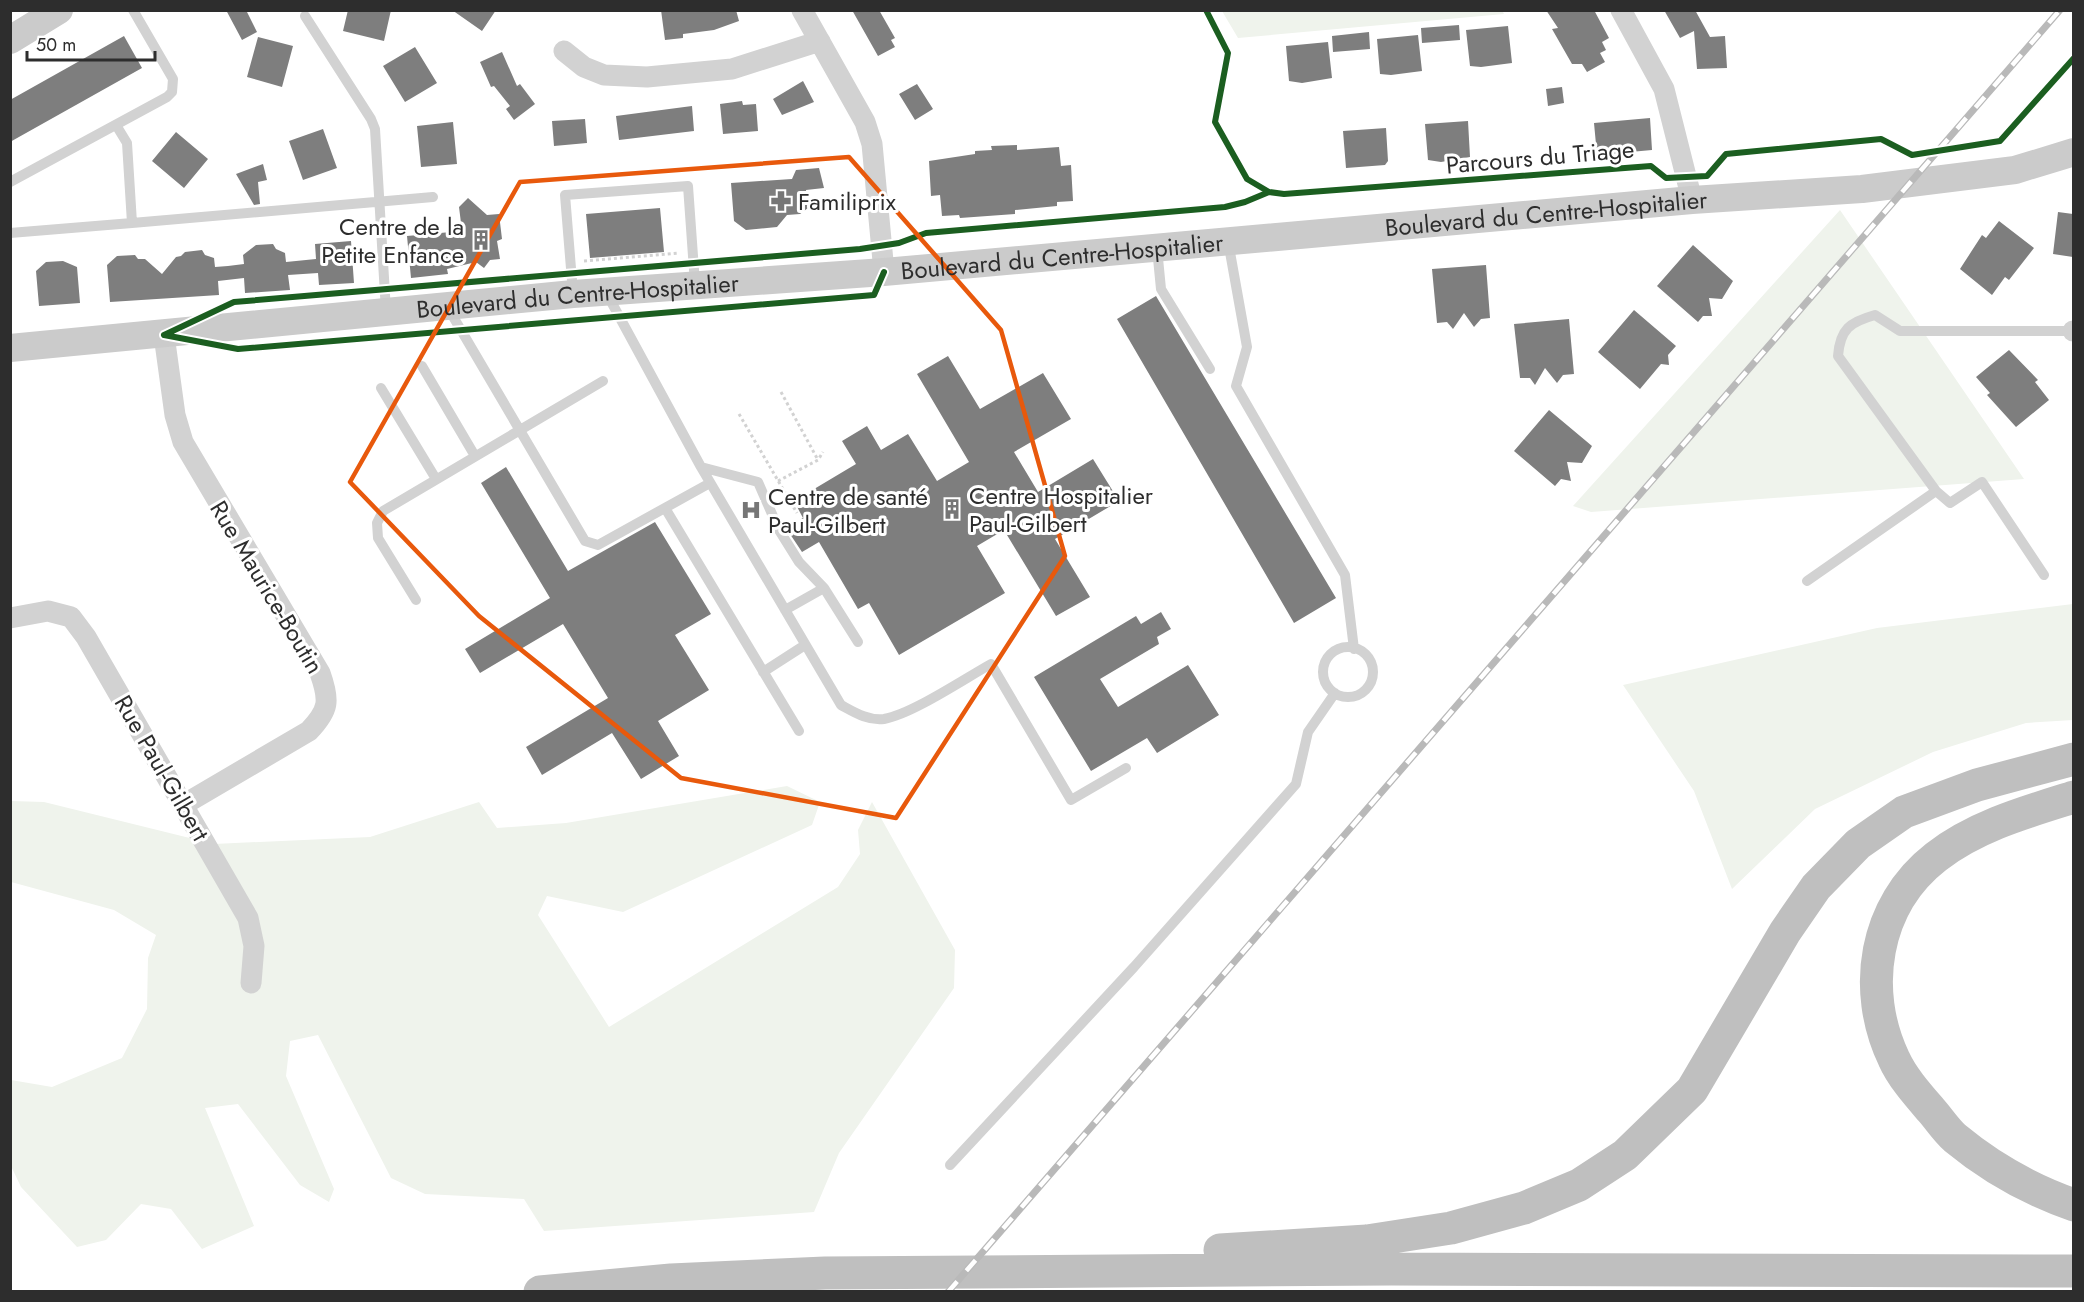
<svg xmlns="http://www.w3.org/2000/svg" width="2084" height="1302" font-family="Jost,sans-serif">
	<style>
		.green { fill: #eff3ec }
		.building { fill: #7e7e7e }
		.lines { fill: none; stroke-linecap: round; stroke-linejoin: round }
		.path { stroke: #d2d2d2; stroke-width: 3; stroke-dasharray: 3 3; stroke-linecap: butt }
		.lane { stroke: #d2d2d2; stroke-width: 10 }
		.street { stroke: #d2d2d2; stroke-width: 21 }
		.secondary { stroke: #cbcbcb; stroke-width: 28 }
		.highway { stroke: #bfbfbf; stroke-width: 33 }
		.rail-casing { stroke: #b9b9b9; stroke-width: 7 }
		.rail { stroke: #fff; stroke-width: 4.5; stroke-dasharray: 14; stroke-linecap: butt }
		.cycleway-casing { stroke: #fff; stroke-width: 10 }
		.cycleway { stroke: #1b5e20; stroke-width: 6 }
		.marked { fill: none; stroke: #e8590c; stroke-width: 4.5; stroke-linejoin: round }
		.labels { text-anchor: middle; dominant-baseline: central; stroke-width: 6; stroke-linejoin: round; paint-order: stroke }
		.street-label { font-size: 24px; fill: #2d2d2d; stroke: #fff }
		.poi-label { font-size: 24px; fill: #2d2d2d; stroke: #fff; text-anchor: start }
	</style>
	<rect width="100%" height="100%" fill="#fff"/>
	<path class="green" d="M1502,10L1504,14L1238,38L1222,11Z
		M1840,210L2024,479L1591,512L1573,506Z
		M2073,604V720L2026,723L1933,752L1815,809L1732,889L1694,791L1623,685L1877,628Z
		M787,786L820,802L812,825L623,912L547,896L538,915L609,1027L838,887L860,854L858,830L872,802L955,950L954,988L839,1153L814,1212L544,1231L524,1199L425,1194L391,1178L318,1035L290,1041L286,1076L334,1189L329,1202L300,1185L238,1104L205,1108L254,1226L202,1249L171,1209L141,1204L106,1240L77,1247L21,1187L11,1166V1080L52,1087L122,1058L147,1009L148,958L156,935L114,910L11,882V801L44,802L214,844L370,837L479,802L497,828L566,823Z"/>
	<path class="building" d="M226,10H246L257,32L242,40Z
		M348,10H391L384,41L343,31Z
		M452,10H496L482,31Z
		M661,10H736L739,21L714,30L683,34V38L665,40Z
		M852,10H879L895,38L891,40L895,47L878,56Z
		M1546,10H1594L1609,38L1602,42L1606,50L1600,53L1605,62L1587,72L1582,64H1572L1552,29L1558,28Z
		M1664,10H1695L1710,37L1725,36L1727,68L1697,69L1694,31L1680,38Z
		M1459,25L1460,40L1422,43L1421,28Z
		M1508,26L1512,63L1481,67L1470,66L1466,30Z
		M1369,32L1370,49L1333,52L1332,36Z
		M1418,35L1422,71L1391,75L1380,74L1377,39Z
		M124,36L142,68L10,142V100Z
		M258,37L293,46L282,87L247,77Z
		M1328,42L1332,78L1302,83L1289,81L1286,46Z
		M415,47L437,83L405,102L383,66Z
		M502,52L517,86L520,84L535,104L514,120L506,109L510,106L494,86L491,87L480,62Z
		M803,81L814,102L782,115L773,99Z
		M917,84L933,109L915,120L899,94Z
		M1562,87L1564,103L1548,106L1546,89Z
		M742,101L743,105L756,104L758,131L723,134L720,104Z
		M692,106L694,131L619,140L616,116Z
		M1650,118L1652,150L1597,155L1594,123Z
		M585,119L587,143L554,146L552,121Z
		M1468,121L1470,157L1441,162L1428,160L1425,124Z
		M453,122L457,164L421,167L417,126Z
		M1386,128L1388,161L1385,165L1346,168L1343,131Z
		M323,129L337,168L303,180L289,141Z
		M176,132L208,159L184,188L152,161Z
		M1017,145V150L1059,147L1061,166L1071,165L1073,201L1057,202V206L1015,210V214L960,218L959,215L942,216L940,195L931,196L929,161L975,154V151L992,150L991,146Z
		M263,164L267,180L258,182L260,204L254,205L236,174Z
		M819,168L824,188L806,190L808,208L800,214L787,215L777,227L746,230L734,221L731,183L792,179L796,170Z
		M468,198L487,215L499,214L502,239L497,241L500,259L490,260L484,268L476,262L447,269L448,274L411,278L407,236L462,231L459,207Z
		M660,208L664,252L590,258L586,214Z
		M2058,212L2073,214V257L2053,254Z
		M1999,221L2034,248L2009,280L2005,277L1992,295L1960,269L1982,235L1986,238Z
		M351,241L354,283L319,285L318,273L288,275L290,290L245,293L244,278L218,281L219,295L110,302L107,265L117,256L135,255L138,259H145L162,274L176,257L181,256L185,252L202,250L205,255L214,258L215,267L228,266L244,264L243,255L256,245L273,244L276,249L285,253L286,262L316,259L315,244Z
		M1693,245L1733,281L1722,299L1709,298L1712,316H1703L1698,322L1657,286Z
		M63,261L77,267L80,303L39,306L36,271L46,262Z
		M1486,265L1490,318L1481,319L1474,327L1464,313L1453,329L1447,322L1437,323L1432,269Z
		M1156,296L1336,598L1294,623L1117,319Z
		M1634,310L1676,346L1668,355L1669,365L1661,364L1640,389L1598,352Z
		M1569,319L1574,374L1563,375L1557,383L1545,368L1535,385L1530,378H1520L1514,324Z
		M2009,350L2038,380L2035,382L2049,400L2016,427L1987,395L1990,393L1976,377Z
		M948,356L980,409L1043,373L1071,419L1014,452L1038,492L1093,459L1119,501L1055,539L1090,597L1056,616L1004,530L977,546L1005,593L899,655L869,603L858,609L819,542L802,552L786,528L803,518L794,501L856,464L842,441L867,426L881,450L908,434L937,481L969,462L917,374Z
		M1549,410L1592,446L1582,463L1567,462L1571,481L1561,479L1555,486L1514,451Z
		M506,467L568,571L655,522L711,614L675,635L709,690L658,721L679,756L641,779L612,733L542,775L526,747L608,698L563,624L480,673L465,649L550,598L481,483Z
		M1161,612L1171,629L1157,637L1159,644L1100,679L1118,707L1188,665L1219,715L1157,753L1147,738L1091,771L1034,677L1136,616L1141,624Z"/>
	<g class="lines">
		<path class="path" d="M584,261L679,253
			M781,392L818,460
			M739,414L797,513
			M778,481L818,460L823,452"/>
		<path class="lane" d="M305,16L371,119L375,129L386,311
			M10,182L167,97L172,92L173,79L133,10
			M132,223L433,197
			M10,233L132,223L127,143L116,125
			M1228,241L1247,347L1236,386L1345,575L1354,649
			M1157,248L1161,289L1210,369
			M573,293L565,195L688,186L695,284
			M607,294L701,467L841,705C854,712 868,721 884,719C912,714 964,679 991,664L1071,800L1126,768
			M448,308L585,541L598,545L710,483
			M422,366L475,456
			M381,388L436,479
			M701,467L758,482L779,530L799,562L824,588L858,642
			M1936,491L1950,503L1982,482L2044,575
			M665,508L799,731
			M1807,581L1936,491L1838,356C1840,329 1850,322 1875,315L1900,331H2073
			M416,600L378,538L377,523L383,511L603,381
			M785,610L824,588
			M1323 672a25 25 0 1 1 50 0a25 25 0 1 1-50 0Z
			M763,672L805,645
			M950,1165L1134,967L1296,784L1308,732L1335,693"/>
		<path class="street" d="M802,10L865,122L872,144L884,272
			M1621,10L1664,89L1692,200
			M564,51L584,67L604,75L647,77L732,69L820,41
			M2073,331H2074
			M164,335L175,415L183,442L320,673C330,701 329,710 309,731L183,805
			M10,618L48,611L71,617L86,637L248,918L254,946L251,983"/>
		<g class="secondary">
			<path d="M10,40L59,10"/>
			<path id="s1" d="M10,348L573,294L884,272L1692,200L1862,189L2015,170L2074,152"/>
		</g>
		<path class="highway" d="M2074,797C2026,812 1976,826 1936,857C1874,905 1861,990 1894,1059C1902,1077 1918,1095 1931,1110C1939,1119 1946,1130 1955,1138C1990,1167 2031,1190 2074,1205
			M1220,1250L1367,1241L1451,1228L1524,1208L1579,1185L1625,1155L1692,1090L1785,932L1816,887L1858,844L1904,812L1977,785L2074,759
			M540,1292L671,1280L825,1273L1391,1269L2074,1271"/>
		<g class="rail-casing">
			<path id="rail" d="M948,1292L2060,10"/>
		</g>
		<use href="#rail" class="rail"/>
		<g class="cycleway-casing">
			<path id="cycleway" d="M1206,10L1228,53L1215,122L1247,179L1269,192L1284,194L1651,166L1666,178L1707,176L1726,154L1881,139L1912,155L2000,141L2074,58
				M164,335L234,302L860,249L899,243L926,233L1225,207L1245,202L1269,192
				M164,335L238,349L874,295L884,272"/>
		</g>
		<use href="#cycleway" class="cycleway"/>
	</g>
	<path class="marked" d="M849,157L1001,330L1065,556L896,818L681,778L479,616L350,482L520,182Z"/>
	<defs>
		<g id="pharmacy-bare" transform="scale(1.62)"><path d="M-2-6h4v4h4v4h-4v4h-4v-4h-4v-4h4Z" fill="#767676" stroke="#fff" stroke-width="2.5" paint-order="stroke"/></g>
		<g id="building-bare" transform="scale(1.62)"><path d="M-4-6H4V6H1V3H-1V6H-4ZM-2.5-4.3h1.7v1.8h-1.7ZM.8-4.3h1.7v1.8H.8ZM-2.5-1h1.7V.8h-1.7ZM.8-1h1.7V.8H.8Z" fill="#767676" stroke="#fff" stroke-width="2.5" paint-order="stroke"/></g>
		<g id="hospital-bare" transform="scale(1.62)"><path d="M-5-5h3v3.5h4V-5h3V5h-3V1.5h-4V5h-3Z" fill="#767676" stroke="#fff" stroke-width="2.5" paint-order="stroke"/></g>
	</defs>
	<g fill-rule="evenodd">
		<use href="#pharmacy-bare" x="781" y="201"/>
		<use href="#building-bare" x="481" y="240"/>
		<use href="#building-bare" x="952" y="509"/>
		<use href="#hospital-bare" x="751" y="510"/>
	</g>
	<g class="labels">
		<g class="street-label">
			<text transform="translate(1540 157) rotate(-5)">Parcours du Triage</text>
			<text stroke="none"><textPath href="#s1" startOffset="1542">Boulevard du Centre-Hospitalier</textPath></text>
			<text stroke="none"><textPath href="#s1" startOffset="1056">Boulevard du Centre-Hospitalier</textPath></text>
			<text stroke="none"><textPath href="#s1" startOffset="570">Boulevard du Centre-Hospitalier</textPath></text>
			<text transform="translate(267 587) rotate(59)">Rue Maurice-Boutin</text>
			<text transform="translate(162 768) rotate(60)">Rue Paul-Gilbert</text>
		</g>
		<g class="poi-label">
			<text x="798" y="201">Familiprix</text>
			<text x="464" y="226" text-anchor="end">Centre de la<tspan x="464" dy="28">Petite Enfance</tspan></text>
			<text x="969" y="495">Centre Hospitalier<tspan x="969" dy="28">Paul-Gilbert</tspan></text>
			<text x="768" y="496">Centre de santé<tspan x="768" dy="28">Paul-Gilbert</tspan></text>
		</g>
	</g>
	<rect width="2084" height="1302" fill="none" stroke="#2d2d2d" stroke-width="24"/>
	<path d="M27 51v9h128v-9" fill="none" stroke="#2d2d2d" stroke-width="3"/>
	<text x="36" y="51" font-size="18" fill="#2d2d2d" stroke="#ffffff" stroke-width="4.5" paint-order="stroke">50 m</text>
</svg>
